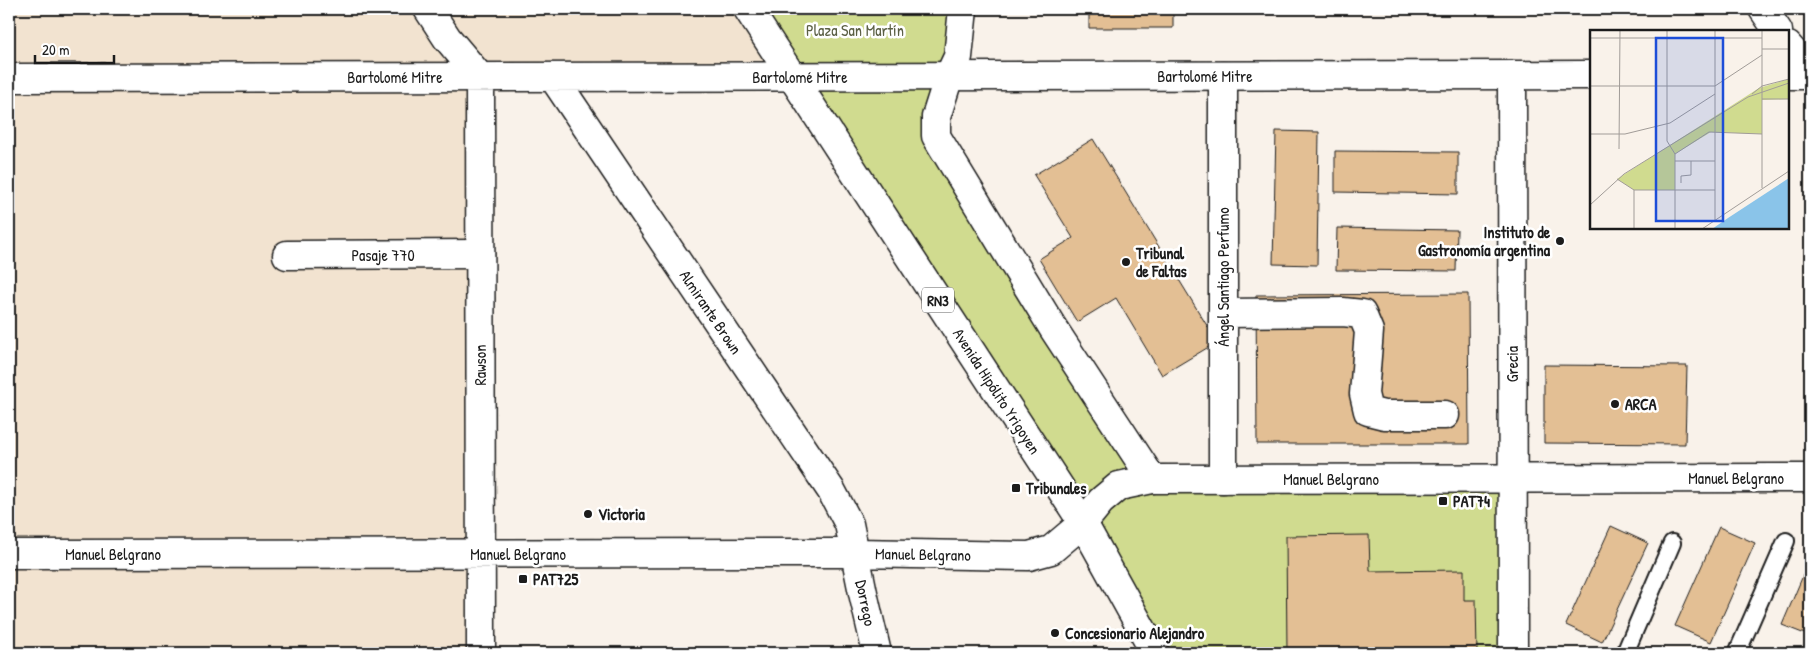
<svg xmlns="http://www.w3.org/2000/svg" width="1819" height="662" font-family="'Patrick Hand',sans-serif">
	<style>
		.built { fill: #f2e3d0 }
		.green { fill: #d0db8f; stroke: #767c56 }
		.building { fill: #e3bf94; stroke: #1c1c1c }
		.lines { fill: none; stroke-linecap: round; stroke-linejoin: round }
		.lane-casing { stroke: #1c1c1c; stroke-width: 20 }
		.street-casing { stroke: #1c1c1c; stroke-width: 31 }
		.secondary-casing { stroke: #1c1c1c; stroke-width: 31 }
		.highway-casing { stroke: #1c1c1c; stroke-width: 31 }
		.lane { stroke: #fff; stroke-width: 16 }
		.street { stroke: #fff; stroke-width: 28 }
		.secondary { stroke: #fff; stroke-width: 28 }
		.highway { stroke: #fff; stroke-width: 28 }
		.poi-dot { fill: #1c1c1c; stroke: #fff; stroke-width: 2 }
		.labels { text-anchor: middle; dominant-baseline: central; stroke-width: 5; stroke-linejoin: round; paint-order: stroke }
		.shield { fill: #fff; stroke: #606060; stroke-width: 1 }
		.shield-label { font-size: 15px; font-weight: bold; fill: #1c1c1c }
		.park-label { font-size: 16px; fill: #5b5f44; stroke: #fff }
		.street-label { font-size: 16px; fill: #1c1c1c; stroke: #fff }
		.poi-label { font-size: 16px; font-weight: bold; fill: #1c1c1c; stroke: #fff; text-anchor: start }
		.inset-road { fill: none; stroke: #a19c98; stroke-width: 1 }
		.view { fill: #1d4ed8; fill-opacity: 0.15; stroke: #1d4ed8; stroke-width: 2.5 }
		.inset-edge { fill: none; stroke: #1c1c1c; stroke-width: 2.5 }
	</style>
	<rect width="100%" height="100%" fill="#f9f2ea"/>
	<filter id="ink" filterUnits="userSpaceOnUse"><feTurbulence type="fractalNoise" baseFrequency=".02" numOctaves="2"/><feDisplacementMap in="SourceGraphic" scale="10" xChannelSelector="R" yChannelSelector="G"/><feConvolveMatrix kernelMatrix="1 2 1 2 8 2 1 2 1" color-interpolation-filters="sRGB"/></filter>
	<g filter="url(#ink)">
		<path class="built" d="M9,9H748L793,77H480L481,653H9Z"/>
		<path class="green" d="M748,9H963L936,117L1152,479H1512L1513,653H1155Z"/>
		<path class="building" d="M1089,9H1173V28H1089Z
			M1276,131L1319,132L1317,265L1273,264Z
			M1093,139L1217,342L1162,375L1116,298L1077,322L1039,259L1073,238L1034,175Z
			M1335,151L1458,152V194L1335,192Z
			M1337,228L1457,230L1456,271L1336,270Z
			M1468,294L1469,444H1257L1256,295Z
			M1544,365L1687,366L1685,444L1544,443Z
			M1611,526L1648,543L1602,642L1566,625Z
			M1719,527L1755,543L1711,642L1675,626Z
			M1369,535L1370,571L1464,570V600H1476L1477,653H1287L1286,536Z
			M1810,559V636L1782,625Z"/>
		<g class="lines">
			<g class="lane-casing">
				<path id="lane" d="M1625,653L1672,543
					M1737,653L1786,541"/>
			</g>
			<g class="street-casing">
				<path id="street" d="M963,9L958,57L949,76L936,117V136L1053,328L1152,479
					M1512,75L1513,653
					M1223,76V479
					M287,255L480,254
					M1223,313L1343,312L1362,314L1369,331L1364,394L1368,411L1384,415H1445"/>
			</g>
			<g class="secondary-casing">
				<path id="secondary" d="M428,9L447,38L480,77
					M1788,75H1810
					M480,77L481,653
					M553,77L831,490L849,524L863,593L877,653
					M9,78L1592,75
					M9,554L856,553L1029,556L1051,550L1083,523L1101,501L1119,486L1152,479L1810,478"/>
			</g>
			<g class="highway-casing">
				<path id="highway" d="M748,9L1083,523L1155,653
					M1763,9L1778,31
					M1788,46L1810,71"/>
			</g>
			<use href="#lane" class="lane"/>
			<use href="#street" class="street"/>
			<use href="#secondary" class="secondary"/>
			<use href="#highway" class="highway"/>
		</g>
	</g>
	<g class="poi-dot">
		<circle cx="1560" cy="241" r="5"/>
		<circle cx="1126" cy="262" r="5"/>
		<circle cx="1615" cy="404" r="5"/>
		<rect x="1011" y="483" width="10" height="10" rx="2.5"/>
		<rect x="1438" y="496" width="10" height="10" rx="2.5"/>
		<circle cx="588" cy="514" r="5"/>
		<rect x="518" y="574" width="10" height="10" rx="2.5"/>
		<circle cx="1055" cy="633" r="5"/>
	</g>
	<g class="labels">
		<rect class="shield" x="922" y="287.5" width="32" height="25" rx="4"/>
		<g class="shield-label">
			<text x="938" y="300">RN3</text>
		</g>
		<g class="park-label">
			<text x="855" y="30">Plaza San Martín</text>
		</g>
		<g class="street-label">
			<text x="1205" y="76">Bartolomé Mitre</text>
			<text x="395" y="77">Bartolomé Mitre</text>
			<text x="800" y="77">Bartolomé Mitre</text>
			<text x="383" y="255">Pasaje 770</text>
			<text transform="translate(1223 277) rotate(-90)">Ángel Santiago Perfumo</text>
			<text transform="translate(711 312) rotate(56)">Almirante Brown</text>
			<text transform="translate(1512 364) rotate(-90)">Grecia</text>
			<text transform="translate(480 365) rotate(-90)">Rawson</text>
			<text transform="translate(997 391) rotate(57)">Avenida Hipólito Yrigoyen</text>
			<text x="1736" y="478">Manuel Belgrano</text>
			<text x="1331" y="479">Manuel Belgrano</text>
			<text x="113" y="554">Manuel Belgrano</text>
			<text x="518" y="554">Manuel Belgrano</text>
			<text transform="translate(923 554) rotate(1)">Manuel Belgrano</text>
			<text transform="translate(866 603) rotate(78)">Dorrego</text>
		</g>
		<g class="poi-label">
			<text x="1550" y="232" text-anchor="end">Instituto de<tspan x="1550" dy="18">Gastronomía argentina</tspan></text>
			<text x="1136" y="253">Tribunal<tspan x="1136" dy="18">de Faltas</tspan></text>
			<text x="1625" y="404">ARCA</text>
			<text x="1026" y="488">Tribunales</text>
			<text x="1453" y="501">PAT74</text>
			<text x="598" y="514">Victoria</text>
			<text x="533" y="579">PAT725</text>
			<text x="1065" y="633">Concesionario Alejandro</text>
		</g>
	</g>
	<g transform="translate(1590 30)">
		<rect width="199" height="199" fill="#f9f2ea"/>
		<path d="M199,49V69L172,70V104L121,102L85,124V160H44L27,149L169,58Z" fill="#d0db8f"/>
		<path d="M199,148V199H122L138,188Z" fill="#8ac4e9"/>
		<path class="inset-road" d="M77,0V111L85,124V199M125,0V190M172,0V158M0,8H172M172,19H199M0,56H125M125,56L172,25M162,64L172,56L199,49M172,69H199M0,104H35L80,93L125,64M29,119L30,0M85,124L119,102L172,104M85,131H125M27,149L44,160H125M91,153V146L101,145V131M44,160V199M0,175L34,144L158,67L199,53M112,199L199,141"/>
		<path class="view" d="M66,8H133V191H66Z"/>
		<rect width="199" height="199" class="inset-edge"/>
	</g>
	<rect width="1819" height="662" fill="none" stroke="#fff" stroke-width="30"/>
	<rect x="15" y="15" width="1789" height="632" fill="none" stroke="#1c1c1c" stroke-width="2" filter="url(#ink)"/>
	<path d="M35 55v8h79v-8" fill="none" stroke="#1c1c1c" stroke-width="2.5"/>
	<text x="42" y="55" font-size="15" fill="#1c1c1c" stroke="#ffffff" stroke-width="4" paint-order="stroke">20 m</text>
</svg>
